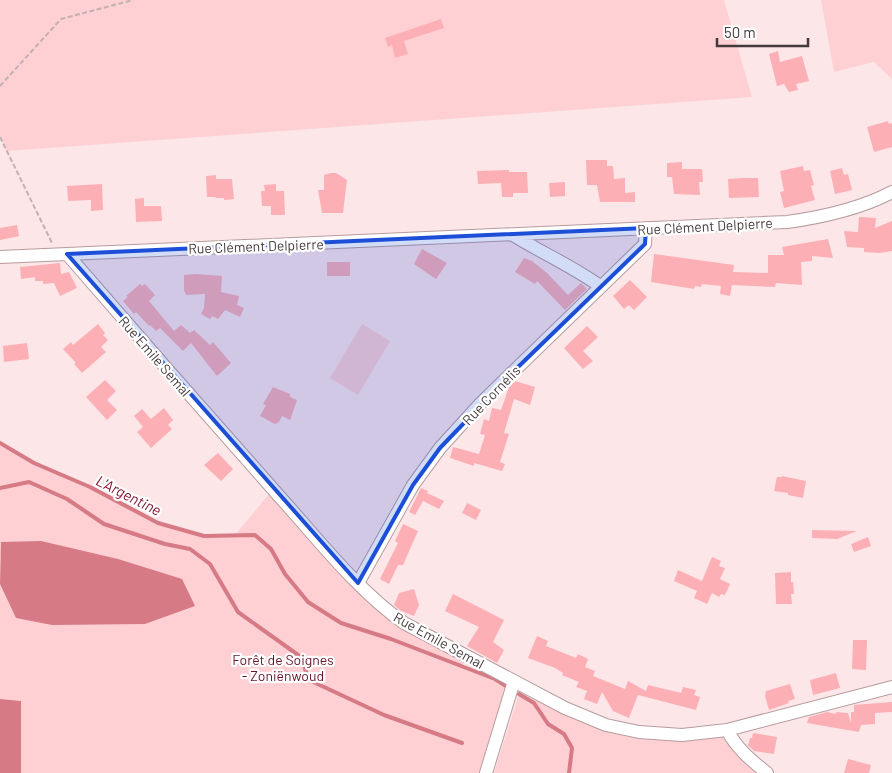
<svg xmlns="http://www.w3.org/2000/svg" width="892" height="773" font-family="Barlow,sans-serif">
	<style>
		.green { fill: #fed0d4 }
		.water { fill: #d67a85 }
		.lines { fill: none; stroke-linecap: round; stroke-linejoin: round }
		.stream { stroke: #d67a85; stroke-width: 4 }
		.building { fill: #fdafb6 }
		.minor-casing { stroke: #b79c9e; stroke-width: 14 }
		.path { stroke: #c3b0b2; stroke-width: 2; stroke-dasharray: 5 2.5; stroke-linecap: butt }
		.minor { stroke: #fff; stroke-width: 12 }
		.marked { fill: #1d4ed8; fill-opacity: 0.2; stroke: #1d4ed8; stroke-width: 4; stroke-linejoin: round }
		.labels { text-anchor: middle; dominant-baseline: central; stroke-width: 4.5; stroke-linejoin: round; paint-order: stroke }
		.street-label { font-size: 14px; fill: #453a3b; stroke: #fff }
		.park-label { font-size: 14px; fill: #691629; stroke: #fff }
		.water-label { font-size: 15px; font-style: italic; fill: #851632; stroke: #fff }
	</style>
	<rect width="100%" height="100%" fill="#fde6e8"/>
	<path class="green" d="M0,0H724L752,97L7,151L0,137Z
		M821,0H892V79L874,62L834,72Z
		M362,324L390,341L358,395L330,378Z
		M0,443L34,463L90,487L158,523L204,536L235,535L269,494L317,548L381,612L408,633L464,661L462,666L495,679L506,686L479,773H21V701L0,699V584L16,618L145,624L195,606L0,556Z
		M519,694L534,703L537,699L604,730L724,736C732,752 744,762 758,773H494Z"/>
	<path class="water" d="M41,541L118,559L182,579L195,606L145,624L52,625L16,618L0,584L1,542Z
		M0,699L21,701V773H0Z"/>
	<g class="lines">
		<path class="stream" d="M0,443L34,463L90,487L158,523L204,536L255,535L271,549L285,574L308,602L341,623L391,639L495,679L506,686
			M0,488L29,482L67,499L104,524L165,544L190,549L210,564L238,612L301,657L309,680L384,715L462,743
			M519,694L534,703L548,724L564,734L572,748L569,773"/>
	</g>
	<path class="building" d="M441,19L444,28L404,41L408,54L395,58L392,45L388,47L385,38Z
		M778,51L780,62L802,56L809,81L796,84L798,90L789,92L784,84L777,86L769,54Z
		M888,121L889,124L892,123V147L874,152L867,127Z
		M586,160H607V166H613L614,179L625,178V193L635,192V202H600L597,185H587Z
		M682,162V169H702L703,182H699L700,195L674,194L672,177H667V163Z
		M803,166L804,171L810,170L814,185L811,186L815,200L784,208L780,192L784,191L780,171Z
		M842,168L844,175L848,174L852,190L835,194L830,171Z
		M509,170V172H527L528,193H513V197H502L501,183L478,184L477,171Z
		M331,173H336L347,180L343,213H322L318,190H324V175Z
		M216,175V179H232L234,199L224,200V198H216L215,197H207L206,176Z
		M742,178H758L759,197L729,198L728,179Z
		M565,182V196L550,197L549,183Z
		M102,184L103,210L91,211V200L68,201L67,186Z
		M276,184V191H284L285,215H271V206H262L261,191H265L264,185Z
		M144,198V206H161L162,221L136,222L135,199Z
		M859,217L876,218L875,228L892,221V251L879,253L864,252V248L847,247L844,231L858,232Z
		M17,225L19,236L0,240V228Z
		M828,239L833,258L812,256V261L801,262L802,285L776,283L775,287L732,285L730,296L720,294L721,286L702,284L701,287L695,286L694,289L651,282L654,254L734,265L733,272L768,273V255H784L782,247Z
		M422,249L447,263L436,279L414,264Z
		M524,258L532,261L547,273L568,295L581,283L587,289L565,310L537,281L535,284L515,272Z
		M327,262H350V276H327Z
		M60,263L61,274L69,272L77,288L60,296L54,283L43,284V281H35V277L21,279L20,267Z
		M196,274L222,276L221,292L239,296L237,305L244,308L240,317L225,310L218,319L212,316L210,319L201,314L204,308L205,294L186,295L184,290V275Z
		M630,280L647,297L634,310L629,305L624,309L613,296Z
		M140,284L142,286L145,284L155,295L149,301L174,331L181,325L190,333L194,330L210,345L213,342L231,363L217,376L191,343L183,351L160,328L156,331L150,325L149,326L136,312L134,314L123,301L128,297L126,296Z
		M98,324L105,333L103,335L108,340L101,347L106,352L82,373L74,364L76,363L63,349L71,342L73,345Z
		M587,326L598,337L583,351L593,361L583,369L564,348Z
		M27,343L29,359L4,362L3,346Z
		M105,380L116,391L107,400L117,410L107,420L86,397Z
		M515,381L535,387L530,405L514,399L504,433L509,434L500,462L505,464L502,471L474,463V466L450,458L453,447L479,454L485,435L480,434L484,419L489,421L492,408L501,410L509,387Z
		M273,387L290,394V397L297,400L290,420L282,416L279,422L275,424L260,416L266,405L263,404Z
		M164,408L173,420L168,425L172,429L151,448L137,432L143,427L134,416L142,409L151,419Z
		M218,453L233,469L221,481L204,465Z
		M782,476L806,481L803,498L788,495V493L774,491L777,477H782Z
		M421,488L428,491L427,493L444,501L439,509L423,501L415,515L409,512Z
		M467,503L481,510L476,520L462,513Z
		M403,524L418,531L403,565H398L389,584L380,579L398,543L395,541Z
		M812,530L857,531L837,539L812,538Z
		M868,537L871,546L854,552L851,544Z
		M712,557L721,561L719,566L725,568L720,579L730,584L725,595L721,594L719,597L712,593L707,604L694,598L697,591L674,581L678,570L702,581Z
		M791,572V582H793L794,594H791L792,604H776L775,573Z
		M414,589L419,605L414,616L401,611L394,605L399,593Z
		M453,594L504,620L493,642L504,650L497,663L467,646L479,627L445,611Z
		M537,636L548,641L546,646L576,658L578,654L588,659L585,667L595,671L593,676L625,689L628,681L646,691L648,685L681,693L683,687L696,690L694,695L700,697L696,710L638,695L629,718L613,711L602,692L597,704L584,699L587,691L576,687L579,682L562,675L563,673L555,668L528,658Z
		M853,640H867L866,670L852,669Z
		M836,673L840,688L813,695L810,680Z
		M790,684L795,699L788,701L789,703L769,710L765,696L766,691Z
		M892,702V712L875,713V724L861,725L859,732L807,723L809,717L827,712L836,714V712L848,713L851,723V712H854V705Z
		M753,733L777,737L774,754L754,751L751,748L748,746L750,738H752Z
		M848,759L871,765L869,773H844Z"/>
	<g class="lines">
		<g class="minor-casing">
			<path id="minor" d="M513,235C542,253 572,266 600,286
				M67,254C137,335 208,416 279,496C317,538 358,591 404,623L565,708L606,725L639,732L682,735L727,730L892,687
				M0,257L787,222C823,217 860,209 892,192
				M358,583L413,485L440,448L480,404L516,369L645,244L646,228
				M727,730C737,749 751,760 767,773
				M486,773L514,681"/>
		</g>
		<path class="path" d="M0,86L61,19L133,0
			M0,137L52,243"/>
		<use href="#minor" class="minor"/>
	</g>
	<path class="marked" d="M646,228L645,244L516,369L440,448L413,485L358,583L67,254Z"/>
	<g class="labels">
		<g class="street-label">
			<text transform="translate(705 226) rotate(-3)">Rue Clément Delpierre</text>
			<text transform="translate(256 246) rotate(-2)">Rue Clément Delpierre</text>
			<text transform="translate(155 356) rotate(49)">Rue Emile Semal</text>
			<text transform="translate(491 395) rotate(-46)">Rue Cornélis</text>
			<text transform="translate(439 640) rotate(29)">Rue Emile Semal</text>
		</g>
		<g class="park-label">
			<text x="283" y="659">Forêt de Soignes<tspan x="283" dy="16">- Zoniënwoud</tspan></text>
		</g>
		<g class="water-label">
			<text transform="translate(129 495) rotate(27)">L'Argentine</text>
		</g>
	</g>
	<path d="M717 38v8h91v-8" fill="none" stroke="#453a3b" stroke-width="2.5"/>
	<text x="724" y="38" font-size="15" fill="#453a3b" stroke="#ffffff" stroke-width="4" paint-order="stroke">50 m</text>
</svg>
